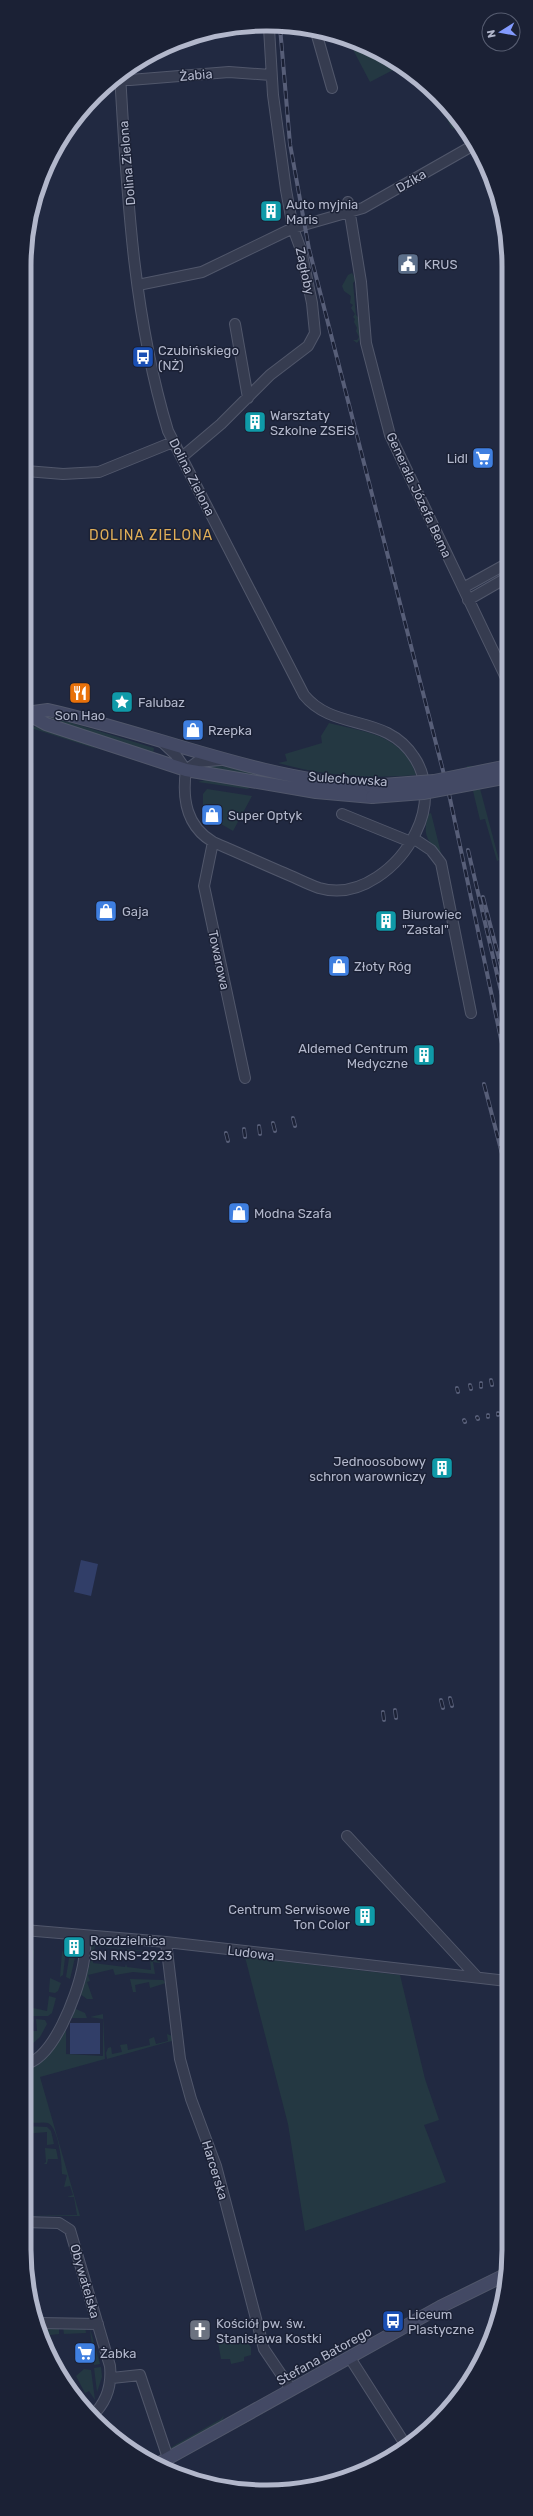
<svg xmlns="http://www.w3.org/2000/svg" width="533" height="2516" font-family="Rubik,sans-serif">
	<style>
		.green { fill: #243842 }
		.water { fill: #313e68 }
		.lines { fill: none; stroke-linecap: round; stroke-linejoin: round }
		.street-casing { stroke: #51576b; stroke-width: 12 }
		.secondary-casing { stroke: #51576b; stroke-width: 14 }
		.street { stroke: #363c50; stroke-width: 10 }
		.secondary { stroke: #434964; stroke-width: 12 }
		.rail-casing { stroke: #575e78; stroke-width: 4 }
		.rail { stroke: #1b2135; stroke-width: 2.5; stroke-dasharray: 8; stroke-linecap: butt }
		.secondary-bridge-casing { stroke: #51576b; stroke-width: 14; stroke-linecap: butt }
		.secondary-bridge { stroke: #434964; stroke-width: 12 }
		.labels { text-anchor: middle; dominant-baseline: central; stroke-width: 3; stroke-linejoin: round; paint-order: stroke }
		.street-label { font-size: 13px; fill: #b2b7cb; stroke: #1b2135 }
		.poi-label { font-size: 13px; fill: #b2b7cb; stroke: #1b2135; text-anchor: start }
		.neighbourhood-label { font-size: 14px; letter-spacing: 1px; fill: #e0ae58; stroke: #1b2135 }
		.rim { fill: none; stroke: #b2b7cb; stroke-width: 5 }
	</style>
	<rect width="100%" height="100%" fill="#212941"/>
	<path class="green" d="M349,42C369,47 384,51 393,70L370,82Z
		M432,90L438,95L459,126L452,129Z
		M352,273L356,280L353,283L356,315L359,318C360,326 363,337 357,343L353,340H357L359,337L356,331L357,328L354,322L355,319L353,317L355,314L351,308L353,305L350,303L351,296L344,291L342,286L348,275Z
		M43,714L154,748L153,755L37,715Z
		M329,723C364,732 403,734 416,775C368,779 325,776 278,763L287,761L285,754L322,743L321,736Z
		M37,726L78,739L97,749L31,728Z
		M210,764L254,772L255,777L197,767Z
		M467,766H474L499,860L497,861L485,819L480,820Z
		M208,779L253,787L247,789L198,782Z
		M207,789L252,796L233,831L216,821L219,815L208,810L205,815L209,817L205,821L203,818V794Z
		M431,813L441,853L440,854C426,838 423,836 428,814Z
		M91,1945L156,1952L160,1963L153,1962L155,1974L133,1972L115,1975L113,1969L88,1975L90,1981L87,1982L93,1999H87L80,1994L91,1960H93V1963L125,1967L126,1964L127,1967L151,1970L150,1959H148V1952L95,1946L94,1953L90,1950Z
		M64,1949H66L63,1975L60,1977L62,1952Z
		M34,1950L33,1965H25L27,1953Z
		M70,1952L76,1953L70,1979L66,1977Z
		M245,1957L400,1975L425,2079L439,2120L424,2125L446,2182L305,2231L288,2124Z
		M50,1978L61,1983L58,1991L55,1993L49,1992Z
		M130,1979L163,1980L166,1983L150,1988L149,1982L135,1985L136,1992H133Z
		M49,1996L56,1998L52,2013L48,2016H32L24,2009V2006L47,2011Z
		M76,2009L85,2013L87,2018H70L66,2028V2054L103,2056V2019L90,2017L103,2014L105,2059L40,2077L80,2216H24L77,2215L74,2197H67L73,2195L70,2186L64,2187L67,2175L62,2174C62,2164 59,2128 48,2123C42,2121 33,2125 27,2121L29,2068C55,2056 62,2034 74,2010Z
		M34,2019L32,2031H37L36,2019L45,2020L47,2024L40,2037L30,2046L31,2022Z
		M167,2034L172,2036L175,2040L107,2059L106,2053L108,2048L111,2047L112,2054L122,2052L120,2045L127,2044L128,2050L150,2045L149,2039L154,2037L156,2044L168,2041Z
		M24,2126L47,2127L51,2131L54,2144L47,2145V2132L24,2134Z
		M45,2148L56,2149L58,2159H48L47,2164H44L46,2162Z
		M39,2326H59V2334L41,2336Z
		M63,2327H85L86,2333L64,2334Z
		M90,2329L100,2364L94,2365Z
		M243,2338L251,2347V2355L244,2357V2361L231,2364L230,2359H221L218,2342Z
		M101,2367L102,2377L97,2392L94,2368Z
		M84,2369L91,2370L95,2400L89,2391L85,2393L76,2376Z
		M224,2415L222,2421L174,2448H170L221,2419Z"/>
	<path class="water" d="M81,1560L98,1564L91,1596L74,1592Z
		M70,2023H100V2054H70Z"/>
	<g class="lines">
		<g class="street-casing">
			<path id="street" d="M316,32L332,88
				M120,74C127,193 133,316 168,431L304,695C334,732 386,713 414,757C429,779 428,808 416,832C400,866 360,900 319,888C310,885 300,880 291,876C265,865 239,853 213,842C186,826 182,799 186,770L197,762L220,760
				M116,78L130,80L229,72L271,75
				M348,202L361,282L366,343L390,435L508,682
				M26,256L30,223
				M138,285L202,272L293,228L363,208L472,146
				M235,324L248,398
				M182,457L221,424L270,375L308,346L315,333L312,303L301,250L293,228L286,190L273,95L269,28
				M26,471L63,474L99,472L173,442
				M463,588L508,563
				M468,600L508,577
				M161,741L175,754L186,770
				M342,814L411,842
				M413,838L431,850L441,863L471,1013
				M213,842L204,886L245,1078
				M347,1836L477,1977
				M24,1930L166,1942L507,1981
				M166,1942L180,2059L191,2099L216,2166L264,2349L291,2389
				M24,2064C53,2061 77,1994 82,1970C85,1959 85,1947 86,1936
				M24,2222L59,2223L70,2230L110,2366C112,2386 106,2403 92,2416
				M39,2323L98,2324
				M350,2358L405,2444
				M112,2378L140,2375L168,2458"/>
		</g>
		<g class="secondary-casing">
			<path id="secondary" d="M26,713L46,724L186,770L316,792L372,797
				M26,713L48,710C155,734 260,780 370,786
				M156,2465L440,2307L507,2274"/>
		</g>
		<use href="#street" class="street"/>
		<use href="#secondary" class="secondary"/>
		<g class="rail-casing">
			<path id="rail" d="M280,27L290,144L309,249L449,794L508,1072
				M468,850L508,1021
				M483,897L508,993
				M484,1084L508,1177
				M293,1118L295,1126
				M273,1123L275,1131
				M259,1126L260,1134
				M244,1129L245,1137
				M226,1133L228,1141
				M504,1378L505,1382
				M491,1380L492,1385
				M481,1383V1387
				M470,1385L471,1389
				M457,1388L458,1392
				M498,1413V1415
				M488,1415V1417
				M477,1417L478,1419
				M464,1420L465,1422
				M450,1698L452,1706
				M441,1700L443,1708
				M395,1710L396,1718
				M383,1712L384,1720"/>
		</g>
		<use href="#rail" class="rail"/>
		<g class="secondary-bridge-casing">
			<path id="secondary-bridge" d="M370,786L434,781L508,766
				M372,797L423,793L508,777"/>
		</g>
		<use href="#secondary-bridge" class="secondary-bridge"/>
	</g>
	<defs>
		<g id="building-square" transform="scale(1.15)"><rect x="-9" y="-9" width="18" height="18" rx="4" fill="#0f9aa8" stroke="#1b2135"/><path d="M-4-6H4V6H1V3H-1V6H-4ZM-2.5-4.3h1.7v1.8h-1.7ZM.8-4.3h1.7v1.8H.8ZM-2.5-1h1.7V.8h-1.7ZM.8-1h1.7V.8H.8Z" fill="#fff"/></g>
		<g id="civic-square" transform="scale(1.15)"><rect x="-9" y="-9" width="18" height="18" rx="4" fill="#5c6f8a" stroke="#1b2135"/><path d="M-.6-6.5H3V-4.5H.6V-3L4-1V1h2V6H-6V1h2V-1L-.6-3ZM-1.2 2.5V6h2.4V2.5Z" fill="#fff"/></g>
		<g id="bus-square" transform="scale(1.15)"><rect x="-9" y="-9" width="18" height="18" rx="4" fill="#1a4fb4" stroke="#1b2135"/><path d="M-5-6H5V4H4V6H2V4H-2V6H-4V4H-5ZM-3.5-4V0h7V-4ZM-3.5 1.2v1.5H-2V1.2ZM2 1.2v1.5H3.5V1.2Z" fill="#fff"/></g>
		<g id="supermarket-square" transform="scale(1.15)"><rect x="-9" y="-9" width="18" height="18" rx="4" fill="#3f7fe0" stroke="#1b2135"/><path d="M-6-5.5h2.5l.6 2H6L4.5 2H-2.5L-4.4-4H-6ZM-1.5 3.2a1.3 1.3 0 1 0 .1 0ZM3 3.2a1.3 1.3 0 1 0 .1 0Z" fill="#fff"/></g>
		<g id="restaurant-square" transform="scale(1.15)"><rect x="-9" y="-9" width="18" height="18" rx="4" fill="#e8710a" stroke="#1b2135"/><path d="M-5-6h1v4h1v-4h1v4h1v-4h1v5L-1.5 .5V6h-2V.5L-5-1ZM5-6V6H3V1.5H1.5Q1.5-4 5-6Z" fill="#fff"/></g>
		<g id="sight-square" transform="scale(1.15)"><rect x="-9" y="-9" width="18" height="18" rx="4" fill="#0f9aa8" stroke="#1b2135"/><path d="M0-6L1.8-2.2L6-1.7L2.9 1.2L3.7 5.4L0 3.3L-3.7 5.4L-2.9 1.2L-6-1.7L-1.8-2.2Z" fill="#fff"/></g>
		<g id="shop-square" transform="scale(1.15)"><rect x="-9" y="-9" width="18" height="18" rx="4" fill="#3f7fe0" stroke="#1b2135"/><path d="M-5-2.5h2.3a2.7 3.5 0 0 1 5.4 0H5L5.5 6h-11ZM-1.5-2.5h3a1.5 2.3 0 0 0-3 0Z" fill="#fff"/></g>
		<g id="church-square" transform="scale(1.15)"><rect x="-9" y="-9" width="18" height="18" rx="4" fill="#6b7280" stroke="#1b2135"/><path d="M-1.2-6h2.4v3.5h3.3v2.4h-3.3V6h-2.4V-.1h-3.3v-2.4h3.3Z" fill="#fff"/></g>
	</defs>
	<g fill-rule="evenodd">
		<use href="#building-square" x="271" y="211"/>
		<use href="#civic-square" x="408" y="264"/>
		<use href="#bus-square" x="143" y="357"/>
		<use href="#building-square" x="255" y="422"/>
		<use href="#supermarket-square" x="483" y="458"/>
		<use href="#restaurant-square" x="80" y="693"/>
		<use href="#sight-square" x="122" y="702"/>
		<use href="#shop-square" x="193" y="730"/>
		<use href="#shop-square" x="212" y="815"/>
		<use href="#shop-square" x="106" y="911"/>
		<use href="#building-square" x="386" y="921"/>
		<use href="#shop-square" x="339" y="966"/>
		<use href="#building-square" x="424" y="1055"/>
		<use href="#shop-square" x="239" y="1213"/>
		<use href="#building-square" x="442" y="1468"/>
		<use href="#building-square" x="365" y="1916"/>
		<use href="#building-square" x="74" y="1947"/>
		<use href="#bus-square" x="393" y="2321"/>
		<use href="#church-square" x="200" y="2330"/>
		<use href="#supermarket-square" x="85" y="2353"/>
	</g>
	<g class="labels">
		<g class="street-label">
			<text transform="translate(196 75) rotate(-5)">Żabia</text>
			<text transform="translate(127 163) rotate(-95)">Dolina Zielona</text>
			<text transform="translate(411 181) rotate(-30)">Dzika</text>
			<text transform="translate(305 271) rotate(78)">Zagłoby</text>
			<text transform="translate(192 477) rotate(63)">Dolina Zielona</text>
			<text transform="translate(419 495) rotate(65)">Generała Józefa Bema</text>
			<text transform="translate(348 779) rotate(4)">Sulechowska</text>
			<text transform="translate(219 960) rotate(78)">Towarowa</text>
			<text transform="translate(251 1953) rotate(7)">Ludowa</text>
			<text transform="translate(215 2170) rotate(73)">Harcerska</text>
			<text transform="translate(85 2281) rotate(74)">Obywatelska</text>
			<text transform="translate(324 2356) rotate(-29)">Stefana Batorego</text>
		</g>
		<g class="poi-label">
			<text x="286" y="204">Auto myjnia<tspan x="286" dy="15">Maris</tspan></text>
			<text x="424" y="264">KRUS</text>
			<text x="158" y="350">Czubińskiego<tspan x="158" dy="15">(NŻ)</tspan></text>
			<text x="270" y="415">Warsztaty<tspan x="270" dy="15">Szkolne ZSEiS</tspan></text>
			<text x="468" y="458" text-anchor="end">Lidl</text>
			<text x="138" y="702">Falubaz</text>
			<text x="80" y="715" text-anchor="middle">Son Hao</text>
			<text x="208" y="730">Rzepka</text>
			<text x="228" y="815">Super Optyk</text>
			<text x="122" y="911">Gaja</text>
			<text x="402" y="914">Biurowiec<tspan x="402" dy="15">"Zastal"</tspan></text>
			<text x="354" y="966">Złoty Róg</text>
			<text x="408" y="1048" text-anchor="end">Aldemed Centrum<tspan x="408" dy="15">Medyczne</tspan></text>
			<text x="254" y="1213">Modna Szafa</text>
			<text x="426" y="1461" text-anchor="end">Jednoosobowy<tspan x="426" dy="15">schron warowniczy</tspan></text>
			<text x="350" y="1909" text-anchor="end">Centrum Serwisowe<tspan x="350" dy="15">Ton Color</tspan></text>
			<text x="90" y="1940">Rozdzielnica<tspan x="90" dy="15">SN RNS-2923</tspan></text>
			<text x="408" y="2314">Liceum<tspan x="408" dy="15">Plastyczne</tspan></text>
			<text x="216" y="2323">Kościół pw. św.<tspan x="216" dy="15">Stanisława Kostki</tspan></text>
			<text x="100" y="2353">Żabka</text>
		</g>
		<g class="neighbourhood-label">
			<text x="151" y="535">DOLINA ZIELONA</text>
		</g>
	</g>
	<path d="M0 0H533V2516H0ZM266 31H267A235 235 0 0 1 502 266V2250A235 235 0 0 1 267 2485H266A235 235 0 0 1 31 2250V266A235 235 0 0 1 266 31Z" fill="#1b2135" fill-rule="evenodd"/>
	<path class="rim" d="M266 31H267A235 235 0 0 1 502 266V2250A235 235 0 0 1 267 2485H266A235 235 0 0 1 31 2250V266A235 235 0 0 1 266 31Z"/>
	<g transform="translate(501 32) rotate(259)"><circle r="19" fill="#1b2135" stroke="#575d71"/>
	<path d="M0-3L7 15L0 10L-7 15Z" fill="#839bff"/>
	<text y="-6" font-size="11" font-weight="bold" text-anchor="middle" fill="#b2b7cb">N</text>
	</g>
</svg>
